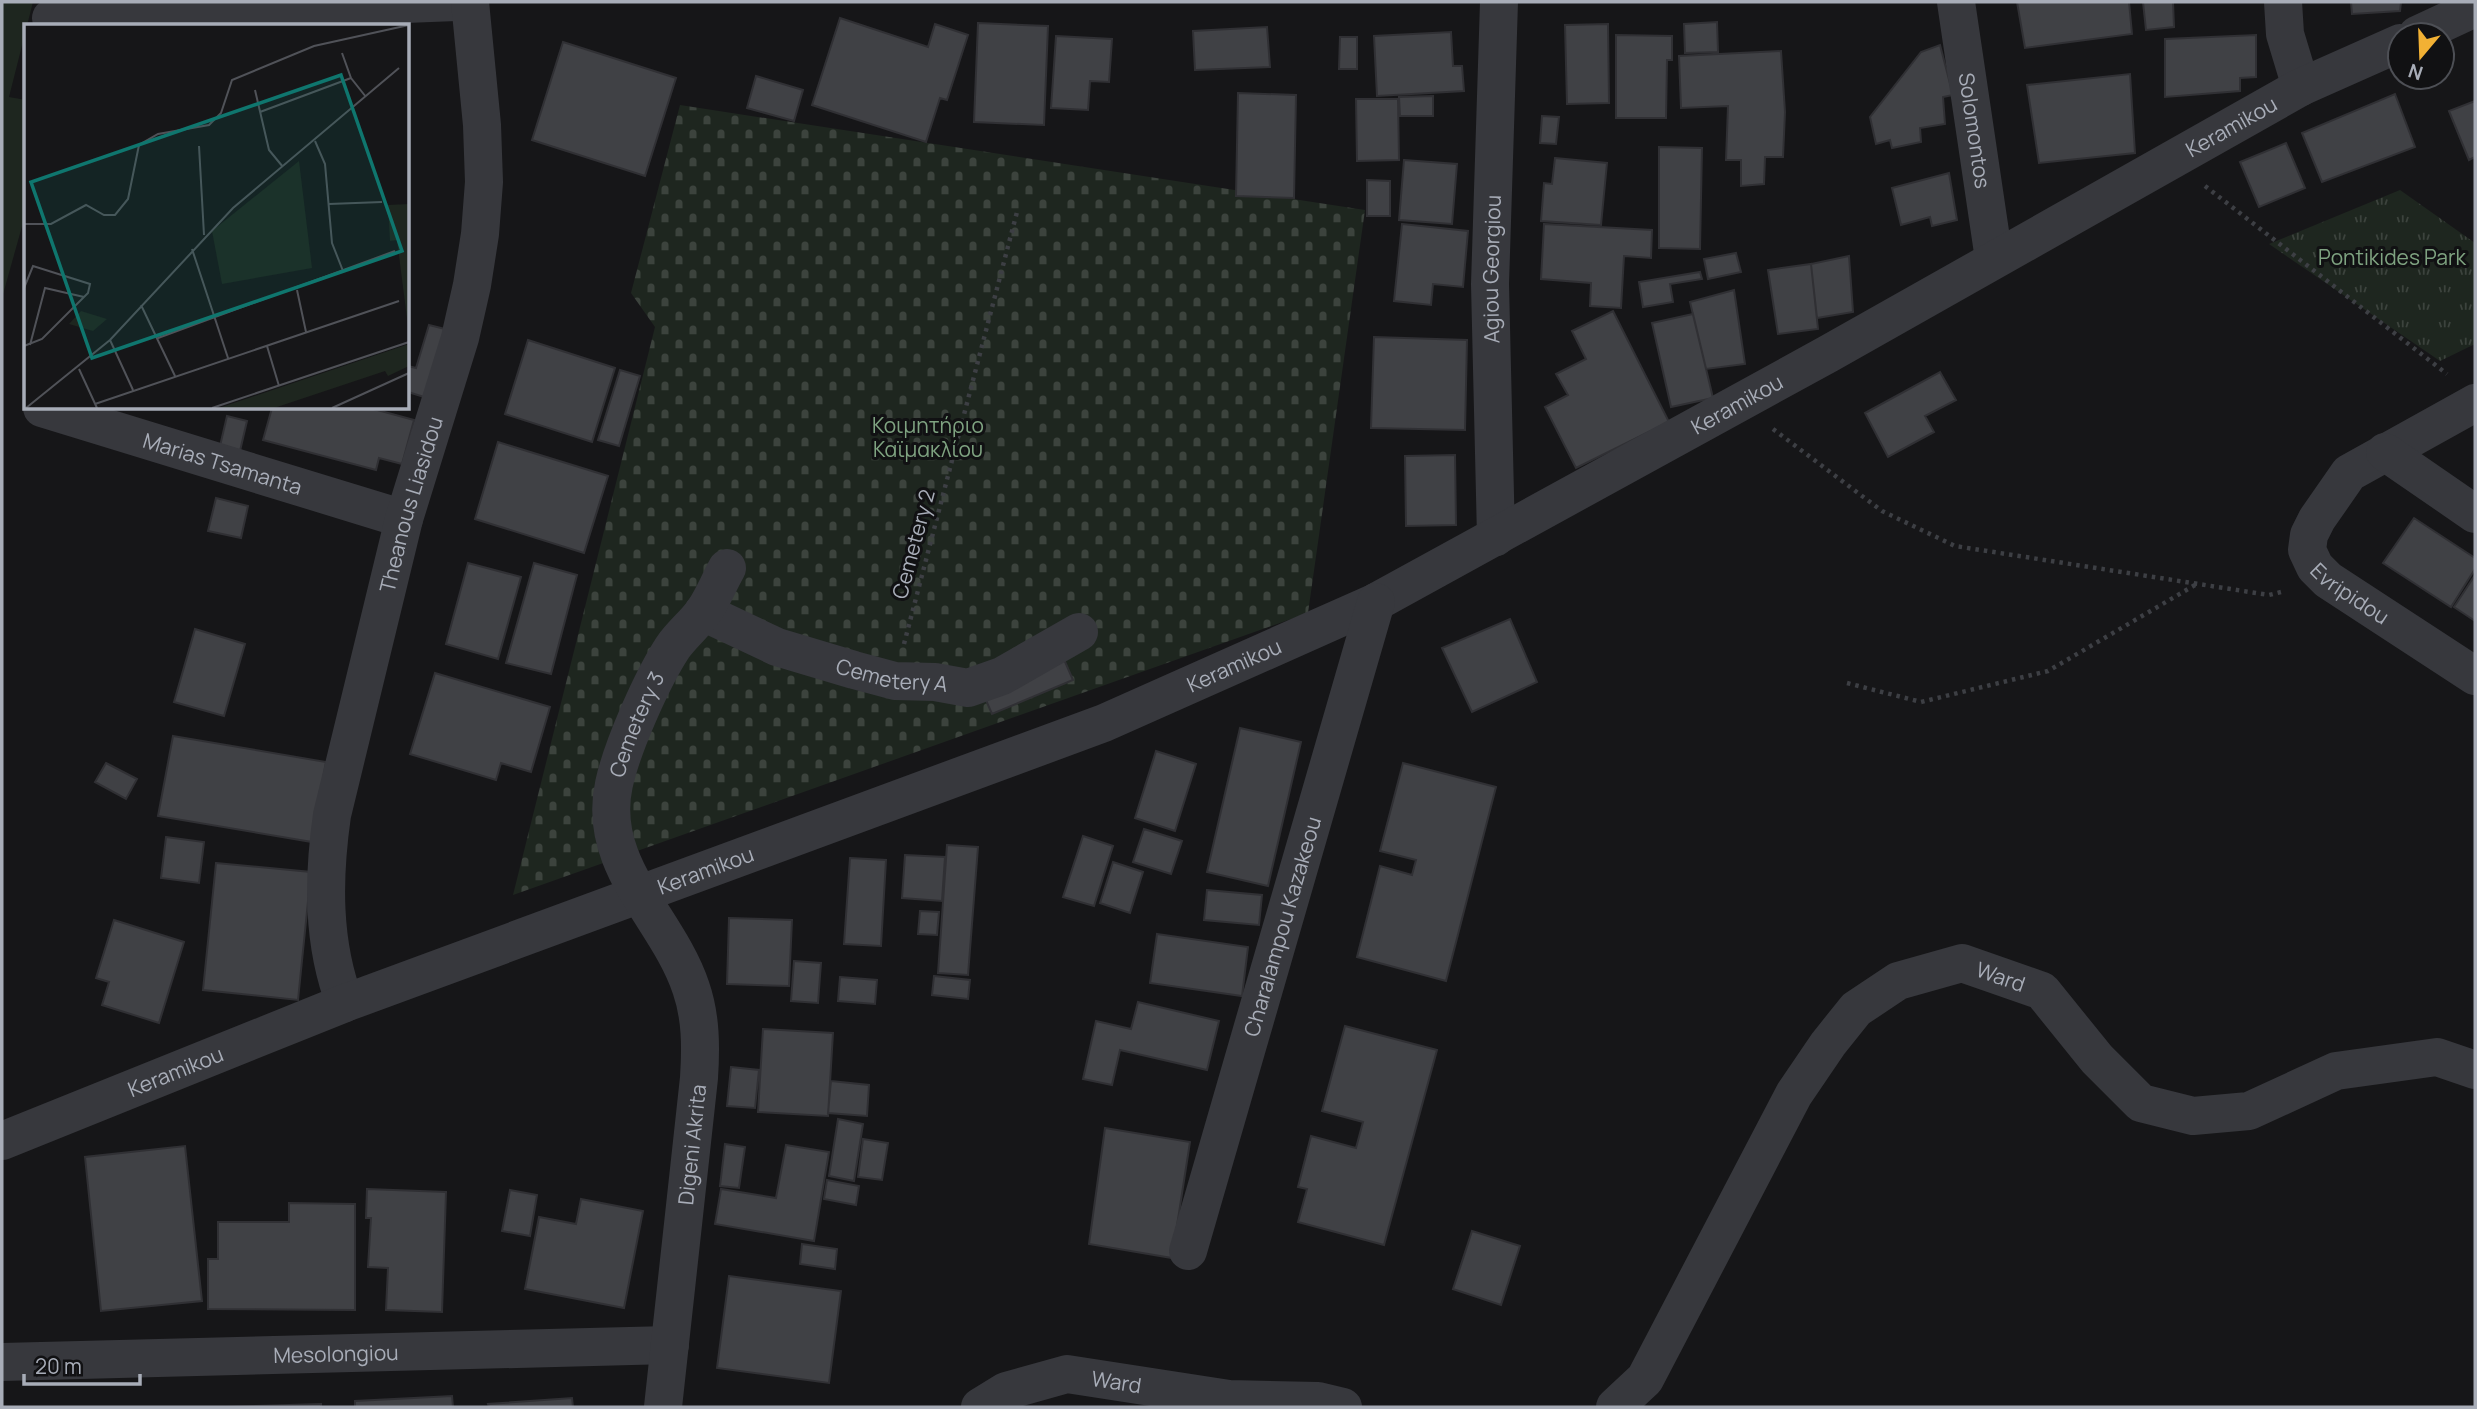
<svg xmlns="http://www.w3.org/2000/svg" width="2477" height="1409" font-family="Manrope,sans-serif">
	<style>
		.grass { fill: url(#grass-tufts) }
		.cemetery { fill: url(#cemetery-stones) }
		.pitch { fill: #1e261f }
		.building { fill: #404145; stroke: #303034; stroke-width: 2 }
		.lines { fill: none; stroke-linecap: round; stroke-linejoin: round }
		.path { stroke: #3d3f44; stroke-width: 4.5; stroke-dasharray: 3.5 5; stroke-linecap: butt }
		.minor { stroke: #37383d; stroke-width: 38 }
		.labels { text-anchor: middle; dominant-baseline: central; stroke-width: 6; stroke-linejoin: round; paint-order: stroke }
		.street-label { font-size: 21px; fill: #a8adb8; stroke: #111113 }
		.park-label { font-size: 21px; fill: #7fa381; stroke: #111113 }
		.inset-road { fill: none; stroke: #505258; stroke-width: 2 }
		.view { fill: #0f766e; fill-opacity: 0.15; stroke: #0f766e; stroke-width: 3.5 }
		.inset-edge { fill: none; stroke: #a8adb8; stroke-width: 3.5 }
	</style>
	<defs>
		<pattern id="grass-tufts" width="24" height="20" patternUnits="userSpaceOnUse" patternTransform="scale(1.75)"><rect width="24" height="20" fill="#1e261f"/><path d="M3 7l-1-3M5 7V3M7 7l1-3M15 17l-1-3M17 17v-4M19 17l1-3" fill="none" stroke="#3c433d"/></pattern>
		<pattern id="cemetery-stones" width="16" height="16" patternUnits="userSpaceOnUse" patternTransform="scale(1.75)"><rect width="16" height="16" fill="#1e261f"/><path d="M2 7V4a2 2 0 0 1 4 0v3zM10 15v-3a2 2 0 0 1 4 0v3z" fill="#3c433d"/></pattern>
	</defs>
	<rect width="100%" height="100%" fill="#161618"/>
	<path class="grass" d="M2400,190L2475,243V344L2440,361L2269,244Z"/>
	<path class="cemetery" d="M680,105L1365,210L1308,613L513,895L655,327L631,293Z"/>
	<path class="pitch" d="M2,2H33L9,97L26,100V212L2,298Z"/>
	<path class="building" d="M2017,2H2129L2132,34L2025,48Z
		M2143,2H2173L2174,27L2146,30Z
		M2351,2H2401L2400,11L2352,14Z
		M840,18L928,47L935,24L968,35L947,100L940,98L926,142L812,105Z
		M1717,22L1718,52L1685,53L1684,24Z
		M978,23L1048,26L1044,125L974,122Z
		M1608,24L1609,103L1567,104L1565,25Z
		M1267,27L1270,67L1195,70L1193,31Z
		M1451,32L1453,66H1462L1464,91L1377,96L1374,36Z
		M1616,35L1672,36V60H1667L1666,118H1616Z
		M2256,35V77L2240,78V91L2165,97V39Z
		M1056,36L1112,39L1109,82L1090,81L1088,110L1051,108Z
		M1340,37H1357V69H1339Z
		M563,42L676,78L645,176L532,140Z
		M1940,45L1953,95L1943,97L1945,124L1920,128L1921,142L1892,148L1890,140L1876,144L1870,117L1921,52Z
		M1781,51L1785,112L1783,157H1765L1764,184L1741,186V160H1726L1728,106L1681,108L1679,56Z
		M2130,74L2135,153L2039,163L2027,85Z
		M756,76L803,90L794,121L747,108Z
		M1238,93L1296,95L1294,198L1236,196Z
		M2395,94L2415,147L2322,182L2302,133Z
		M1433,96V116H1400L1399,97Z
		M1356,99H1398L1399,160L1357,161Z
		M2475,101V157L2469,160L2449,111Z
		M1542,116L1559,117L1556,144L1540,143Z
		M2286,143L2305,188L2259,207L2240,162Z
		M1659,147L1702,148L1700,249L1659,248Z
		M1555,158L1607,163L1601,225L1541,221L1544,183L1552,184Z
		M1404,160L1457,164L1452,224L1399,220Z
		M1949,173L1957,220L1932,226L1930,217L1901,225L1892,188Z
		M1367,180L1390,181V216H1367Z
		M1402,224L1468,231L1463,287L1433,284L1431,305L1394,301Z
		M1544,224L1652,230L1651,258L1624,256L1621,308L1590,306L1591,283L1541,279Z
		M1736,253L1741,272L1708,279L1704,259Z
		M1849,256L1853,312L1817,318L1811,264Z
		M1811,264L1818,329L1778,334L1768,270Z
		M1700,272L1702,279L1670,284L1673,302L1643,307L1639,282Z
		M1734,290L1745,364L1706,369L1690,302Z
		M1613,311L1669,422L1576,468L1545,407L1568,395L1556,374L1586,359L1572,331Z
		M1693,314L1713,398L1671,407L1652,323Z
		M429,325L445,329L424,397L408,392V366L416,368Z
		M1374,337L1467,340L1465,430L1371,428Z
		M528,340L615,368L592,442L505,414Z
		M620,370L640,376L619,446L598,440Z
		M1940,372L1956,400L1925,416L1934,432L1888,457L1865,413Z
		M272,408H370L414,420L402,464L379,458L376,470L263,440Z
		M227,416L247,421L240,451L220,446Z
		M498,442L608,476L584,553L475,519Z
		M1455,455L1456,525L1406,526L1405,456Z
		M216,498L248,506L241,538L208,531Z
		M2414,518L2475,558V569L2451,607L2383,563Z
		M468,563L521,577L498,659L446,644Z
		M534,563L577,575L551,674L506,663Z
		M2475,575V621L2454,607Z
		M1510,619L1537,682L1472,712L1442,648Z
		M195,629L245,644L224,716L174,702Z
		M1063,657L1073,680L992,714L982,691Z
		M435,673L550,707L531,772L501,763L496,780L410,754Z
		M1240,728L1301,742L1268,886L1207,872Z
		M173,736L326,762L312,842L158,816Z
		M1156,751L1196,764L1175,831L1135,818Z
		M106,763L137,779L126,799L95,782Z
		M1403,763L1496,787L1446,981L1357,957L1380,866L1412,875L1416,860L1380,851Z
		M1144,829L1182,841L1171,874L1133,862Z
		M1083,836L1113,846L1094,906L1063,897Z
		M166,837L204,842L199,883L161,878Z
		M947,845L978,847L968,975L938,973Z
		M905,855L945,857L942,901L902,898Z
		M850,858L886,860L881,946L844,944Z
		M1113,862L1143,872L1130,913L1100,903Z
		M216,863L311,872L298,1000L203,990Z
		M1207,890L1262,895L1259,925L1204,920Z
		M920,911L939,912L937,935L918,934Z
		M729,918L792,920L789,986L727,984Z
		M114,920L184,942L159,1023L102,1005L109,982L96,978Z
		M1157,934L1248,947L1242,996L1150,983Z
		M794,961L821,963L818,1003L791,1001Z
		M934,976L970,980L968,999L932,995Z
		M840,977L877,980L875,1004L838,1001Z
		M1138,1002L1219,1021L1207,1070L1120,1050L1112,1085L1083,1079L1096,1021L1131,1029Z
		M1345,1026L1437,1050L1384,1245L1298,1222L1307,1189L1298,1187L1311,1136L1356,1148L1363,1122L1322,1111Z
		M763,1029L833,1033L828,1116L758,1112Z
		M731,1067L759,1070L755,1108L727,1106Z
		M831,1081L869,1085L867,1116L828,1113Z
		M838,1119L863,1124L854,1181L829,1176Z
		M1105,1128L1190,1142L1172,1258L1089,1244Z
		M863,1139L888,1143L882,1180L858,1177Z
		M725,1144L745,1147L739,1188L720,1186Z
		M786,1145L829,1152L814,1241L715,1224L721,1189L776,1198Z
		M185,1146L202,1301L101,1311L85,1157Z
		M827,1180L859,1186L856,1205L824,1199Z
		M367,1189L446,1192L442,1312L386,1310L388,1268L368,1267L371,1218H366Z
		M510,1190L537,1195L530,1236L502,1231Z
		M581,1199L643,1211L624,1308L525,1289L539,1217L576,1224Z
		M289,1203L355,1204V1310L208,1309V1259H218V1222H289Z
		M1472,1231L1520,1246L1501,1305L1453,1289Z
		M802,1244L837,1249L835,1269L800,1264Z
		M729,1276L841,1291L829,1383L717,1368Z
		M452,1396L453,1407H355V1401Z
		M572,1398L573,1407H489L488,1404Z
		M321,1404V1407H225Z"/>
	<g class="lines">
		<path class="path" d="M2205,186L2447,374
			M1773,429L1882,511L1955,546L2269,595L2285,591
			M904,644L1017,212
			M1847,683L1921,702L2048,671L2195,585"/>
		<g class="minor">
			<path id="s1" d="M1956,2L1994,259"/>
			<path d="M2283,2L2285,34L2301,87"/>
			<path d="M51,18L456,2"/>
			<path d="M2417,35L2475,8"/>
			<path id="s2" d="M2475,403L2349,473L2317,519L2309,535L2307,550L2315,567L2328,580L2475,676"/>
			<path id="s3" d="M42,408L404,519"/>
			<path d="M2385,452L2475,514"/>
			<path id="s4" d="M1496,537L1490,284L1499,2"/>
			<path id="s5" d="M703,612L777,647L854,670L895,681L935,682L968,688L1002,676L1079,632"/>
			<path id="s6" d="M345,1003C322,943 323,878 332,815L404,519L460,338L472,285L480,234L484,182L482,125L470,2"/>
			<path id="s7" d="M2,1141L345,1003L1104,723L1376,602L1828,354L2301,87L2400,43"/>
			<path id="s8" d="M1188,1251L1376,602"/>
			<path id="s9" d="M2,1362L670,1345"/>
			<path id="s10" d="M663,1407L699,1078C701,1047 701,1017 691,988C668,918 596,866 614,784C622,747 652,679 673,647C682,634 695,624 704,611C713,598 719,582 727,568"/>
			<path id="s11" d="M980,1407L1006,1391L1067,1374L1229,1399L1318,1401L1343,1407"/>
			<path id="s12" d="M1615,1407L1645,1379L1794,1094L1828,1044L1856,1009L1898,981L1962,963L2042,991L2097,1059L2141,1103L2193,1116L2249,1111L2336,1071L2437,1057L2475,1070"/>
		</g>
	</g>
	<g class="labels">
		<g class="street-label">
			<text stroke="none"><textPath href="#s7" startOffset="2455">Keramikou</textPath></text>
			<text stroke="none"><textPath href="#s1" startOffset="130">Solomontos</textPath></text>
			<text stroke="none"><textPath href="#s4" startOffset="268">Agiou Georgiou</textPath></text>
			<text stroke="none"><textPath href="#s7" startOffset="1888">Keramikou</textPath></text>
			<text stroke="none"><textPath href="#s3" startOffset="189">Marias Tsamanta</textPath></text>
			<text stroke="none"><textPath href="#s6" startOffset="511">Theanous Liasidou</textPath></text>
			<text transform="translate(913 544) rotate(-75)">Cemetery 2</text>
			<text stroke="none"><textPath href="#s2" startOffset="296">Evripidou</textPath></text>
			<text stroke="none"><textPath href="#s7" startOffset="1321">Keramikou</textPath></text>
			<text stroke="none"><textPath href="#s5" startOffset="201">Cemetery A</textPath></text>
			<text stroke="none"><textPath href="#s10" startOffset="709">Cemetery 3</textPath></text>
			<text stroke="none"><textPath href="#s7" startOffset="754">Keramikou</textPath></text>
			<text stroke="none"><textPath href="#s8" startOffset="338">Charalampou Kazakeou</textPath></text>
			<text stroke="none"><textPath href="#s12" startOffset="626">Ward</textPath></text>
			<text stroke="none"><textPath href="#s7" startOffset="187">Keramikou</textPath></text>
			<text stroke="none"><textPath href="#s10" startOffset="264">Digeni Akrita</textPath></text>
			<text stroke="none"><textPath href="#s9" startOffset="334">Mesolongiou</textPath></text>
			<text stroke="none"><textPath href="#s11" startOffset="144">Ward</textPath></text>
		</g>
		<g class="park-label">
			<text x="2392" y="257">Pontikides Park</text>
			<text x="928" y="425">Κοιμητήριο<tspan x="928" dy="24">Καϊμακλίου</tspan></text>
		</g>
	</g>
	<g transform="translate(24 24)">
		<rect width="385" height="385" fill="#161618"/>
		<path d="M57,287L83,295L69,307L45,300ZM385,320V342L364,352L361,347L250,384H195Z" fill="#1e261f"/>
		<path d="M275,137L288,244L198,260L188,207Z" fill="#1e261f"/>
		<path d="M385,180V310L373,216L366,217L364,181Z" fill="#1e261f"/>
		<path class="inset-road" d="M318,29L327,54L342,73M231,66L245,126L259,143M236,88L327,54M291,117L301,140L308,219L319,247M175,122L180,211M305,180L358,178M0,200H27L62,181L80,191H91L104,175L115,121L134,110L185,101L197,89L208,56L290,22L385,1M168,225L204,334M0,264L9,242L66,260L64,269L18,315L0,322M273,266L282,308M117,281L151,352M134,314L371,227M86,316L109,366M6,321L21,264L60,273M243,322L255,362M55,345L73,384M71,380L375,277M2,384L86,316L209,184L375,44M188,384L385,318M308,384L385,349"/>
		<path class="view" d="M317,51L378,227L68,334L7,158Z"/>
		<rect width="385" height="385" class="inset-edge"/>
	</g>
	<rect width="2477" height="1409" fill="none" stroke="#a8adb8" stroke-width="7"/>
	<g transform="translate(2421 56) rotate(199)"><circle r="33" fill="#111113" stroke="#4d4f55" stroke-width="2"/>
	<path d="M0-5L12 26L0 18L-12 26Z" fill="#f2b134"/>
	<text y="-10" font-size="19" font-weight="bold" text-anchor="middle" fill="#a8adb8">N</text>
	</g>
	<path d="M24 1374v10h116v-10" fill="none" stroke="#a8adb8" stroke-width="3.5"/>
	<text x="35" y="1374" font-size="21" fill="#a8adb8" stroke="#111113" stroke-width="5" paint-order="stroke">20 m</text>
</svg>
